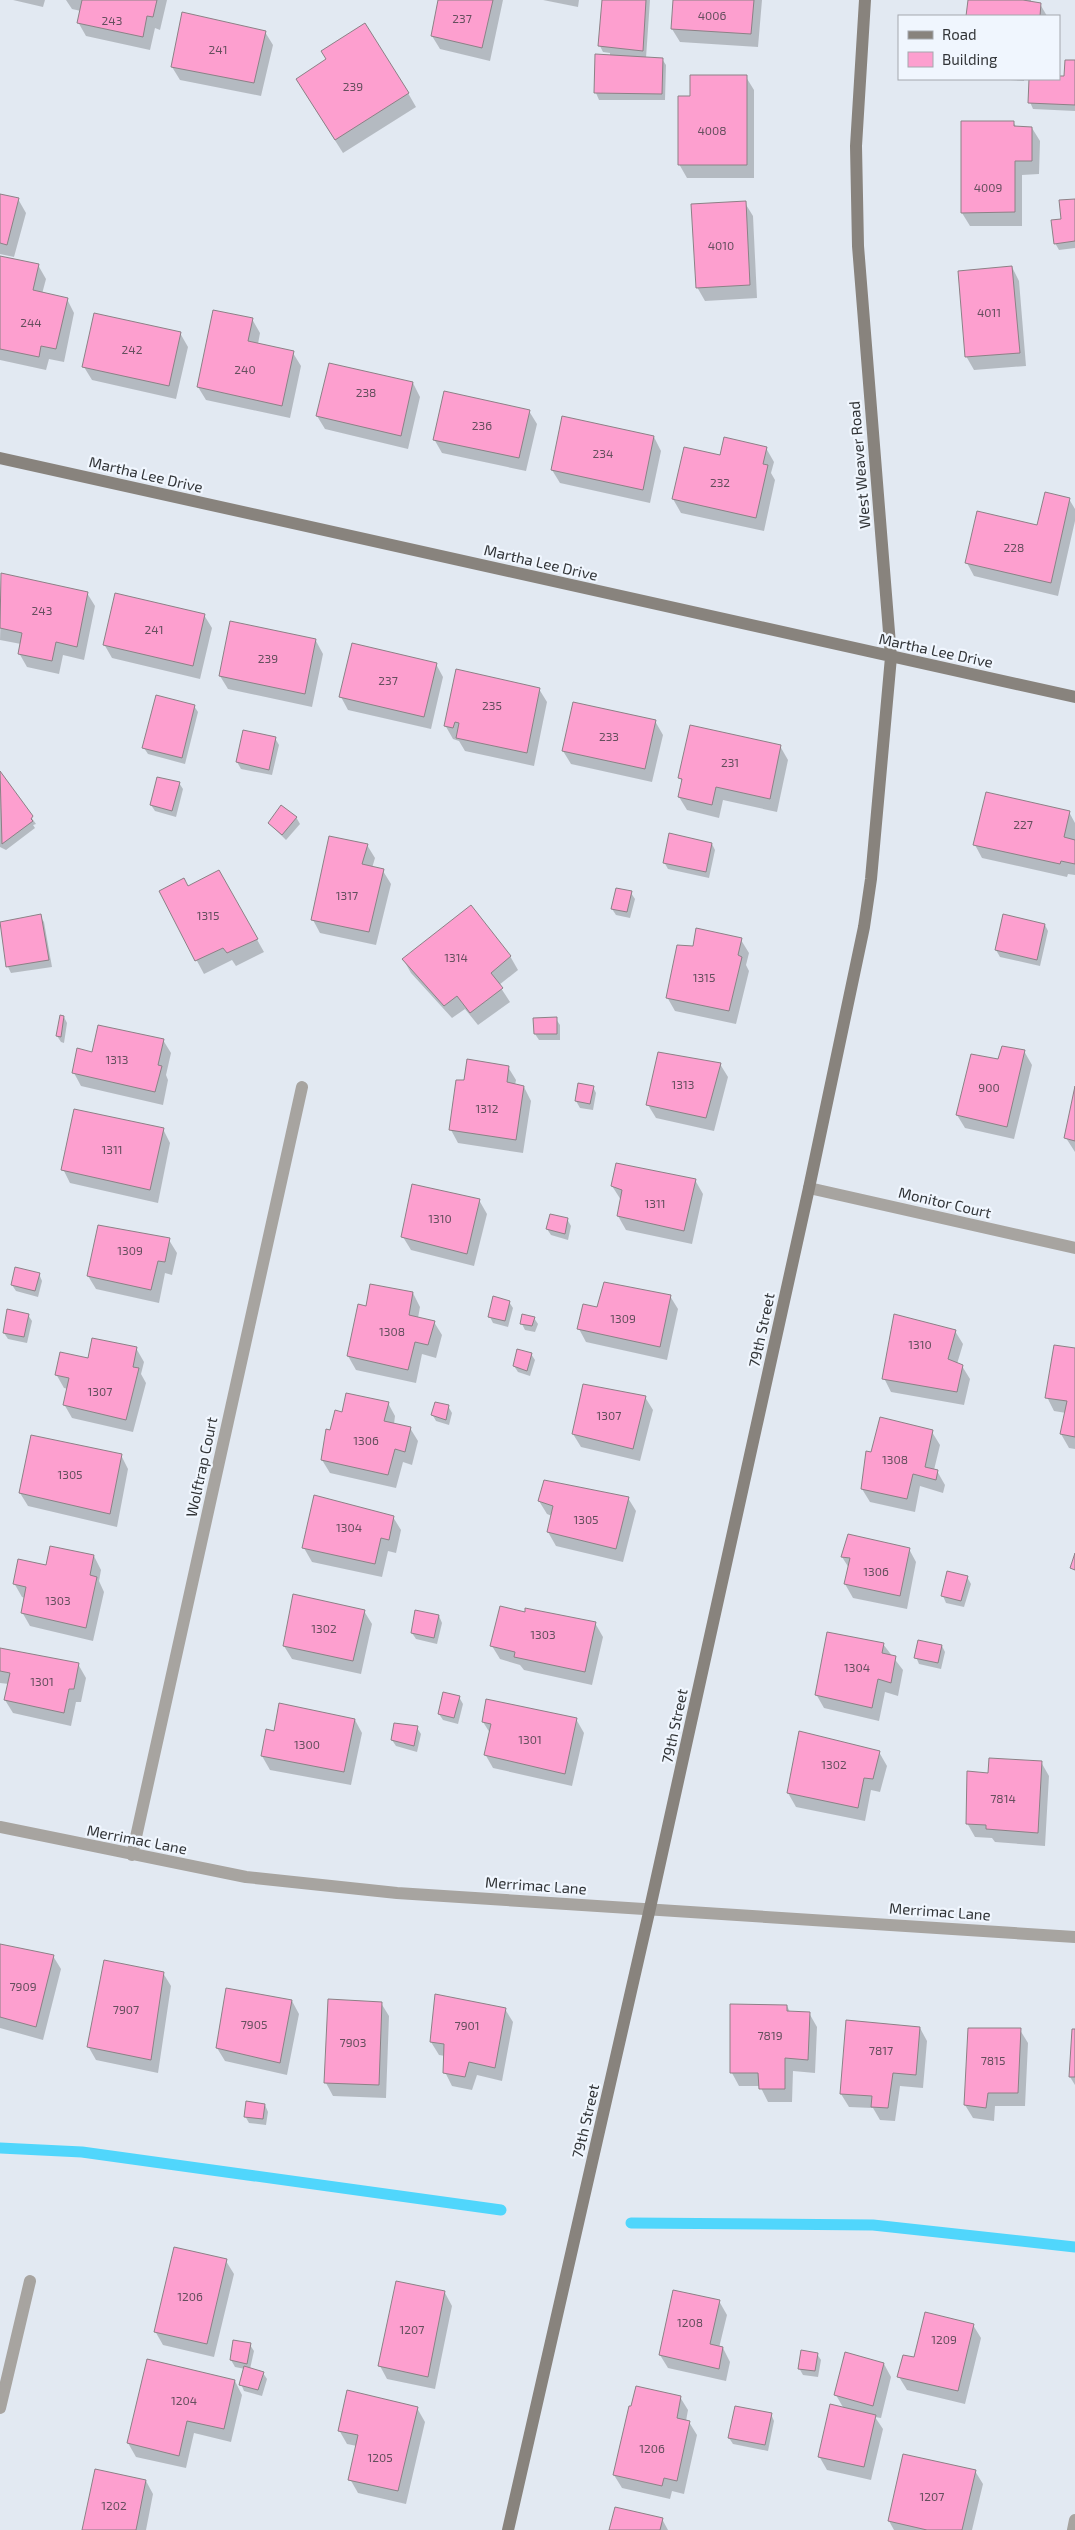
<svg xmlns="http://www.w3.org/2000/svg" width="1075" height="2530" font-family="'Exo 2',sans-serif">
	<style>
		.shadow { fill: #0003 }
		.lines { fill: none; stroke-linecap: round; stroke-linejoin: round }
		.stream { stroke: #50d6fc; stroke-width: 11 }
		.building { fill: #fd9fcf; stroke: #8c8186 }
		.street { stroke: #a7a4a0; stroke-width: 12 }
		.secondary { stroke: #88837d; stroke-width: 12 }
		.labels { text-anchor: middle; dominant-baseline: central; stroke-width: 4.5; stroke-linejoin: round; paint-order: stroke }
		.number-label { font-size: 12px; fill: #644f5d }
		.street-label { font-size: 15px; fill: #313437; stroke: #f0f6fe }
	</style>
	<rect width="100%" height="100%" fill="#e2e9f2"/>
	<path class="shadow" d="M13,0H45L43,7Z
		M66,0H167L160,30L155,28L150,50L86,36L78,22L81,11L72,9Z
		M440,0H503L490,61L440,49L432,36Z
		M543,0H579L578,7Z
		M603,0H650L646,58L662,59L666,65L665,100H599L596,93V55H610V53L603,52L600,46Z
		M675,0H762L758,47L680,42L672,29Z
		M969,0H1031V3L1040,4L1047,16H967Z
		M265,32L273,45L261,96L180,80L172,67Z
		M1075,61V111L1033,109L1030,102L1031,79L1065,78Z
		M746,77L754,90V178H687L679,164L692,97Z
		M995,79H1024V81Z
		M305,93H408L416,107L343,153Z
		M1013,122L1017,128H1032L1040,141L1039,174L1022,175V226H970L962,213Z
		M0,195L18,199L26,213L14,257L0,254Z
		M1075,200V248L1059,250L1055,243L1063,220Z
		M745,203L753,216L757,298L705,301L697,287Z
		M0,257L38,265L46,279L42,294L67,299L74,313L64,362L49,359L46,370L0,360Z
		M1012,267L1019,281L1026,366L974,370L966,356Z
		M252,319L260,333L258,344L293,353L301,366L290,418L206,400L198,387Z
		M180,333L188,347L176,399L92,380L84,367Z
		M413,383L420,397L408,449L325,429L317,416Z
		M529,411L537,424L526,471L442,453L434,439Z
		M654,437L661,451L650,503L560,483L552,470Z
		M685,448L721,456L766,448L774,462L771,473L775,480L764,531L681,513L673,499Z
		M1069,499L1075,509V521L1058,596L974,576L967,563L1038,526Z
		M2,574L87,593L95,606L84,660L63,655L59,674L27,667L19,653L21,644L0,640Z
		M204,615L212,628L200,679L112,658L104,644Z
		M316,641L323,654L312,707L228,689L220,676Z
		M436,664L443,677L431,729L348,710L341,697Z
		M539,689L547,702L534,766L465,751L459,741L453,739L445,725Z
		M194,706L198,712L185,764L148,754L144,748Z
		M655,721L663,735L652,782L571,764L563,751Z
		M275,738L279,745L272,775L241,769L237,762Z
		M780,746L788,760L777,812L723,800L719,818L687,810L679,797L682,782L680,778Z
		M0,773L36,824L33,825L35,828L6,850L0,847Z
		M179,783L183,789L176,817L155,811L151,805Z
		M1069,812L1075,823V875L1068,874L1067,877L982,858L975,845Z
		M296,817L300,824L286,840L269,823Z
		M712,844L715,850L709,878L668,869L664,862Z
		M367,845L375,858L372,868L383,871L391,884L376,945L320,933L313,920Z
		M219,872L264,952L236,966L232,960L204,974L160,892L188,887Z
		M631,893L635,899L630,918L616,915L612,909Z
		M40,916L44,922L52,967L11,973L8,967L0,923Z
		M1045,925L1048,931L1040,966L1000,957L996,950Z
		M741,940L749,953L746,965L749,971L736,1024L675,1011L667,997L694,948Z
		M510,956L518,970L499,985L510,1002L478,1025L465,1009L452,1018L411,973L403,959Z
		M64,1017L67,1023L64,1043L61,1042L57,1036Z
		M556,1019L560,1025V1040H539L535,1034Z
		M163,1040L171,1053L166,1075L168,1080L163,1105L81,1086L74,1073L93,1054Z
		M1024,1051L1032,1065L1014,1139L965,1128L957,1115L998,1061Z
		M720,1064L728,1077L714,1131L656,1118L648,1105Z
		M508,1067L516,1080L515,1085L524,1087L531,1101L523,1153L458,1143L451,1130L465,1082Z
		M593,1087L596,1093L593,1110L580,1108L576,1101Z
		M1075,1092V1152L1066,1138Z
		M163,1129L170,1143L158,1203L70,1183L63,1169Z
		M695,1180L703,1194L692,1244L626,1230L618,1216L621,1200L612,1186Z
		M479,1200L487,1214L474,1266L411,1250L403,1237Z
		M567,1219L571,1226L568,1240L551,1235L547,1229Z
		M169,1240L177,1253L172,1275L165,1273L159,1303L96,1289L88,1276Z
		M39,1274L42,1281L38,1297L16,1291L12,1285Z
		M413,1293L420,1307L418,1318L434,1322L442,1335L436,1358L422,1354L416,1383L356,1370L348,1356L367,1307Z
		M670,1296L678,1309L667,1360L586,1342L579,1329L598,1309Z
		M509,1302L513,1308L508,1327L493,1323L490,1317Z
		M28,1315L32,1321L27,1343L8,1339L4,1333Z
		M534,1318L538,1324L535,1332L525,1330L522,1324Z
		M955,1331L963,1344L957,1364L962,1366L970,1379L964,1405L891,1392L884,1378Z
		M136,1348L144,1362L141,1374L146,1383L133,1432L72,1418L64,1404L68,1389L64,1388L56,1374L89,1359Z
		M1075,1350V1449L1069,1448L1061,1434L1066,1413L1054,1411L1047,1397Z
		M531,1354L535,1360L530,1376L518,1372L514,1366Z
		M645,1397L653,1410L640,1461L581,1447L573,1434Z
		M388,1403L395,1416L394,1424L410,1428L418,1441L412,1465L403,1462L396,1488L330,1473L322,1460L331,1432L343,1413Z
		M448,1406L452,1413L449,1425L436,1421L432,1414Z
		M932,1432L940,1445L934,1470L937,1471L945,1485L943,1493L920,1486L915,1512L870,1502L862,1489L872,1454Z
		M121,1455L128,1469L117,1527L28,1506L20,1493Z
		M628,1498L636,1511L623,1562L556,1546L548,1532L552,1516L547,1514L539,1501Z
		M393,1517L401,1530L396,1553L388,1551L382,1577L312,1562L304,1548Z
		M909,1549L916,1562L907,1609L853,1598L845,1584L849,1568L842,1557Z
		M94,1556L101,1570L99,1581L104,1592L93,1641L30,1626L22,1612L25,1598L22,1597L14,1583L47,1567Z
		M967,1577L971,1584L964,1607L946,1603L943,1596Z
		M364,1611L372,1624L361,1674L292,1659L284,1646Z
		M526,1613L595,1623L603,1637L592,1685L524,1670L520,1665L500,1659L492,1646Z
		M439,1616L442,1623L437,1644L416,1639L412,1633Z
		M883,1644L903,1670L898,1696L885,1692L879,1721L824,1708L816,1694Z
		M942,1646L945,1652L941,1669L919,1664L916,1657Z
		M0,1649L78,1664L86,1678L81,1702H76L71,1726L13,1713L5,1700L9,1684L0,1683Z
		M459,1697L463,1704L458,1724L443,1720L439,1714Z
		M576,1719L584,1733L572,1786L493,1768L485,1754L490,1733L483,1722Z
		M355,1720L362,1733L351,1785L270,1770L262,1756L275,1733Z
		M417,1728L421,1734L417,1752L396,1746L392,1740Z
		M879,1752L887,1766L880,1792L871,1790L865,1821L796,1807L788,1793Z
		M1041,1762L1049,1776L1045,1846L995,1842L992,1838L975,1837L967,1823L989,1775Z
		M0,1945L53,1956L61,1969L43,2040L0,2028Z
		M163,1973L171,1986L158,2073L96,2060L88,2046Z
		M292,2001L299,2014L287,2075L225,2061L217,2048Z
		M381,2003L389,2016L386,2098L333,2096L326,2083Z
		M787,2006L790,2012L809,2013L817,2027L815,2073L793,2071L792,2102H768L760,2086H739L732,2073Z
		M505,2009L513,2022L502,2081L477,2075L472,2090L452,2086L445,2072V2056L439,2055L431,2042Z
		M920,2028L927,2041L923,2088L900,2086L895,2121L880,2120L873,2108L849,2107L841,2094Z
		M1020,2030L1028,2043L1025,2106H995L994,2121L973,2118L965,2105Z
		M1075,2030V2085L1070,2077Z
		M265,2105L268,2112L266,2125L249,2123L245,2116Z
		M226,2261L234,2274L214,2357L163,2345L155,2331Z
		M445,2293L452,2306L435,2389L387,2379L380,2366Z
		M719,2301L727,2315L719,2348H723L730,2362L726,2381L668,2368L660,2355Z
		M973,2325L981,2338L965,2404L907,2390L899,2377L915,2359Z
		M234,2342L250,2345L254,2351L250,2369L263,2373L267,2379L262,2396L244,2391L241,2384L245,2369L235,2367L231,2360Z
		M817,2354L821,2360L818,2377L803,2375L799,2368Z
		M884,2364L891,2377L881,2418L875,2417L883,2429L871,2480L827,2470L819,2456L844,2409L836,2395Z
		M235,2381L242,2395L231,2442L194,2433L186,2468L136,2457L128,2443Z
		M680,2397L688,2410L686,2421L689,2422L697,2435L684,2494L672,2491L670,2499L622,2488L614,2475Z
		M417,2408L425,2422L406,2504L358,2493L350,2479L357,2446L347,2444L339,2430Z
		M771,2414L774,2421L768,2451L733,2444L729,2438Z
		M975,2471L983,2484L972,2530H894L889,2521Z
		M146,2481L153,2494L146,2530H84Z
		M662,2519L668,2530H611Z"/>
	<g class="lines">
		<path class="stream" d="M0,2148L82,2152L501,2210
			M631,2223L873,2225L1075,2247"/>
	</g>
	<path class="building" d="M82,0H157L153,17L147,16L143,37L77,23Z
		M438,0H493L482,48L431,36Z
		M602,0H646L643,51L598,46Z
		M673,0H754L751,34L671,29Z
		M968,0H1023L1041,3L1040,16H966Z
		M182,12L266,31L254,83L171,67Z
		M365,23L409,93L335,140L296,79L326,59L321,51Z
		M595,54L663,58L662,94L594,93Z
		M1065,60H1075V105L1028,103L1029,79H1059V76H1064Z
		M690,75H747V165H678V96H690Z
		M961,121H1014V126L1032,127V161H1015V212L961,213Z
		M0,194L19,198L7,245L0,243Z
		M1075,199V241L1054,244L1051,220L1061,219L1059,200Z
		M746,201L750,285L696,288L691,204Z
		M0,256L39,264L33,290L68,298L56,349L41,346L39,357L0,349Z
		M1012,266L1020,353L965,357L958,271Z
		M213,310L253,318L248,341L294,351L282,406L197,387Z
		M94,313L181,332L169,386L82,367Z
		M329,363L413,382L401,436L316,416Z
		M444,391L530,410L519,458L433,440Z
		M562,416L654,436L643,490L551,470Z
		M724,437L767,447L763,464L768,465L756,518L672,499L684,447L720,455Z
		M1045,492L1070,498L1051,583L965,563L977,511L1037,525Z
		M1,573L88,592L77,647L56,642L52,661L18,654L22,633L0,628Z
		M115,593L205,614L193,666L103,645Z
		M230,621L316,639L305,694L219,676Z
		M352,643L437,663L424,717L339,697Z
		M456,669L540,688L527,753L456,738L459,723L455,722L453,728L444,726Z
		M156,695L195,705L182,758L142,748Z
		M573,702L656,720L645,769L562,751Z
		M690,725L781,745L770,799L716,787L712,805L678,797L682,779L678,778Z
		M243,730L276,737L269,770L236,762Z
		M0,771L33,816L31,819L33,821L2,844Z
		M157,777L180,782L172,811L150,805Z
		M986,792L1070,811L1064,837L1075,840V864L1061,861L1060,864L973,845Z
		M281,805L297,817L282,835L268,823Z
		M669,833L712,843L706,872L663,863Z
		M329,836L368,844L362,864L384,869L369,932L311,920Z
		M219,870L258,939L227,953L223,948L195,961L159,891L184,878L188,886Z
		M616,888L632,891L627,912L611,909Z
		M471,905L511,956L491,973L503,988L470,1013L457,996L444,1006L402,959Z
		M41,914L49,960L6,967L0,922Z
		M1003,914L1045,924L1037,960L995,950Z
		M696,928L742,938L738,955L742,957L729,1011L666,998L677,945L693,946Z
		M60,1015L64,1016L61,1037L56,1036Z
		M557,1017V1034H534L533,1018Z
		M98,1025L164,1039L158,1065L162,1066L155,1092L72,1073L77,1048L92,1052Z
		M1002,1046L1025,1050L1007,1127L956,1115L971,1054L998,1059Z
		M658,1052L721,1063L706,1118L646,1105Z
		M467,1059L509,1066L507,1082L524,1086L516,1140L449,1130L456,1080H464Z
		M578,1083L594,1086L590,1104L575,1101Z
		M1075,1086V1141L1064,1138Z
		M74,1109L164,1128L150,1190L61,1170Z
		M616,1163L696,1179L684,1231L617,1216L622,1190L611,1186Z
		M412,1184L480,1199L467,1254L401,1237Z
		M550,1214L568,1218L565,1234L546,1229Z
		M98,1225L170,1238L165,1262L158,1261L151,1290L87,1276Z
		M15,1267L40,1273L35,1291L11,1285Z
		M604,1282L671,1295L660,1347L577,1329L583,1304L597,1307Z
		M370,1284L413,1292L409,1315L435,1321L428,1345L415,1342L408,1370L347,1356L358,1304L366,1306Z
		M493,1296L510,1301L505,1321L488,1317Z
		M7,1309L29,1314L24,1337L3,1333Z
		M522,1314L535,1317L532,1326L520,1324Z
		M894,1314L956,1330L948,1359L963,1365L957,1392L882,1379Z
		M92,1338L137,1347L133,1367L139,1368L126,1420L63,1405L69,1378L55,1375L60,1352L88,1358Z
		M1054,1345L1075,1348V1437L1060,1434L1067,1401L1045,1398Z
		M517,1349L532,1353L527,1371L513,1366Z
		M583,1384L646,1396L633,1449L572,1434Z
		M346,1393L389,1402L384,1421L411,1427L405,1452L395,1449L388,1475L321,1460L326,1429L330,1430L335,1410L342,1412Z
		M435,1402L449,1405L446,1420L431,1415Z
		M880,1417L933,1430L925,1467L938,1470L936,1480L913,1474L907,1499L861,1489L866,1451L871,1452Z
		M31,1435L122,1454L110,1514L19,1493Z
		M544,1480L629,1497L616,1549L547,1532L553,1506L538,1501Z
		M314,1495L394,1516L389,1540L381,1538L375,1564L302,1548Z
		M848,1534L910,1548L900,1596L844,1584L850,1558L841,1557Z
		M50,1546L94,1555L90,1575L97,1577L86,1628L21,1613L26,1587L13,1584L18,1559L46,1565Z
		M1075,1553V1570L1070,1568Z
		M947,1571L968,1576L961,1601L941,1596Z
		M293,1594L365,1610L353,1661L283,1646Z
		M500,1606L525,1612V1608L596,1622L585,1672L514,1657L515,1652L490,1646Z
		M415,1610L439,1615L434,1638L411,1633Z
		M827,1632L884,1643L882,1653L896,1656L891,1683L878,1679L872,1708L815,1695Z
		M918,1640L942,1645L938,1663L914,1658Z
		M0,1648L79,1663L74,1689H69L64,1713L4,1700L10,1673L0,1671Z
		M443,1692L460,1696L454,1718L438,1714Z
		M486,1699L577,1718L565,1774L484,1755L491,1724L482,1722Z
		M279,1703L355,1719L344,1772L261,1756L266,1729L274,1731Z
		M394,1723L418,1726L414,1746L391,1740Z
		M799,1731L880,1751L873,1779L864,1778L858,1808L787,1793Z
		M989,1758L1042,1761L1038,1833L986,1829V1825L966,1824L967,1771L988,1773Z
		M0,1944L54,1955L36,2027L0,2017Z
		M104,1960L164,1972L151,2060L87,2047Z
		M226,1988L292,2000L280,2063L216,2048Z
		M435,1994L506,2008L495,2068L469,2062L465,2077L443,2073L444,2044L430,2042Z
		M328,1999L382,2002L379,2085L324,2083Z
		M730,2004L787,2005V2011L810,2012L808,2060L785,2058V2089H759L758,2073H730Z
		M846,2020L920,2027L916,2075L893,2073L888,2108L871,2107L872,2096L840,2094Z
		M968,2028H1021L1018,2093H988L986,2108L964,2105Z
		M1072,2029H1075V2077H1069Z
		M246,2101L265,2104L263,2119L244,2117Z
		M174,2247L227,2259L207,2344L154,2332Z
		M396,2281L445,2291L428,2377L378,2366Z
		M673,2290L720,2300L710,2344L723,2347L719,2369L659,2355Z
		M925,2312L974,2324L958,2391L897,2377L903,2355L914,2357Z
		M233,2340L251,2343L247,2364L230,2360Z
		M801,2350L818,2353L815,2371L798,2369Z
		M845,2352L884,2363L873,2406L834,2395Z
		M147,2359L235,2380L224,2429L187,2421L179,2456L127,2443Z
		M244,2366L264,2372L258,2390L239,2385Z
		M636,2386L681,2396L677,2418L690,2421L677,2481L664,2478L662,2486L613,2475L629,2406H631Z
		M347,2390L418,2407L398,2491L348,2480L358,2435L338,2431Z
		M830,2404L876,2415L864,2467L818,2457Z
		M735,2406L772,2413L765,2445L728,2438Z
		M903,2454L976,2470L962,2530H927L888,2521Z
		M95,2469L146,2480L136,2530H82Z
		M615,2507L663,2518L660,2530H609Z"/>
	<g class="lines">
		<path class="street" d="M809,1188L1075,1248
			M0,1827L246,1877L397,1893L1075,1937
			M132,1855L302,1087
			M0,2408L30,2281
			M1073,2530L1075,2520"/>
		<path class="secondary" d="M0,458L1075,697
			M508,2530L650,1908L809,1188L864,927L871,879L891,657L858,246L856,146L865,0"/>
	</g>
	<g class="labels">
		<g class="number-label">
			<text x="712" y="15">4006</text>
			<text x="462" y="18">237</text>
			<text x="112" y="20">243</text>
			<text x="218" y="49">241</text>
			<text x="353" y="86">239</text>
			<text x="712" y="130">4008</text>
			<text x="988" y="187">4009</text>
			<text x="721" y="245">4010</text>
			<text x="989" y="312">4011</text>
			<text x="31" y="322">244</text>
			<text x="132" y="349">242</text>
			<text x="245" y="369">240</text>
			<text x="366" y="392">238</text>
			<text x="482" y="425">236</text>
			<text x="603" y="453">234</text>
			<text x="720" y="482">232</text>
			<text x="1014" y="547">228</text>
			<text x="42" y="610">243</text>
			<text x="154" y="629">241</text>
			<text x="268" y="658">239</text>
			<text x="388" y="680">237</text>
			<text x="492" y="705">235</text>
			<text x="609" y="736">233</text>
			<text x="730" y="762">231</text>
			<text x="1023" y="824">227</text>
			<text x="347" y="895">1317</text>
			<text x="208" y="915">1315</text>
			<text x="456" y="957">1314</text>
			<text x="704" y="977">1315</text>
			<text x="117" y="1059">1313</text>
			<text x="683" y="1084">1313</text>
			<text x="989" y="1087">900</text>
			<text x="487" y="1108">1312</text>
			<text x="112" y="1149">1311</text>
			<text x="655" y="1203">1311</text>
			<text x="440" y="1218">1310</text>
			<text x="130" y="1250">1309</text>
			<text x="623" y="1318">1309</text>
			<text x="392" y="1331">1308</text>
			<text x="920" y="1344">1310</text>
			<text x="100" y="1391">1307</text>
			<text x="609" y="1415">1307</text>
			<text x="366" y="1440">1306</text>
			<text x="895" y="1459">1308</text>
			<text x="70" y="1474">1305</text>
			<text x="586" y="1519">1305</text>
			<text x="349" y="1527">1304</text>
			<text x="876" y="1571">1306</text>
			<text x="58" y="1600">1303</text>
			<text x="324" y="1628">1302</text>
			<text x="543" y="1634">1303</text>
			<text x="857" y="1667">1304</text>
			<text x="42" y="1681">1301</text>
			<text x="530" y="1739">1301</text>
			<text x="307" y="1744">1300</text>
			<text x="834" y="1764">1302</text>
			<text x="1003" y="1798">7814</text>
			<text x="23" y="1986">7909</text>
			<text x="126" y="2009">7907</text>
			<text x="254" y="2024">7905</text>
			<text x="467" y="2025">7901</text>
			<text x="770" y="2035">7819</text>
			<text x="353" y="2042">7903</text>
			<text x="881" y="2050">7817</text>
			<text x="993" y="2060">7815</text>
			<text x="190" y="2296">1206</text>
			<text x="690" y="2322">1208</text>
			<text x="412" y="2329">1207</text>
			<text x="944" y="2339">1209</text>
			<text x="184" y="2400">1204</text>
			<text x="652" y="2448">1206</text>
			<text x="380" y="2457">1205</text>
			<text x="932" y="2496">1207</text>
			<text x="114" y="2505">1202</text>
		</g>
		<g class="street-label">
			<text transform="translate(859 465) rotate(-95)">West Weaver Road</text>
			<text transform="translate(146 474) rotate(13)">Martha Lee Drive</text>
			<text transform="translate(541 562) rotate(13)">Martha Lee Drive</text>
			<text transform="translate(936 650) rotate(12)">Martha Lee Drive</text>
			<text transform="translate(945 1202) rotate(13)">Monitor Court</text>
			<text transform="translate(761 1330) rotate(-78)">79th Street</text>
			<text transform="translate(201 1467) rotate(-78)">Wolftrap Court</text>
			<text transform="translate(674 1726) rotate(-78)">79th Street</text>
			<text transform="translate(137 1839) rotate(11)">Merrimac Lane</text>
			<text transform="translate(536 1885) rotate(4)">Merrimac Lane</text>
			<text transform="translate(940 1911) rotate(4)">Merrimac Lane</text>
			<text transform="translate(585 2121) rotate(-77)">79th Street</text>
		</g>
	</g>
	<rect x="898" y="15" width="162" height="65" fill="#f0f6fe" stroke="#a4a8ae"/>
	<rect x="908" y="31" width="25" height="8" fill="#88837d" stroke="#a4a8ae"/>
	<text x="942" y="40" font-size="15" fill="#313437">Road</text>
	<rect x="908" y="52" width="25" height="15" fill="#fd9fcf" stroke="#a4a8ae"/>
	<text x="942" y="65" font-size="15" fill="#313437">Building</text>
</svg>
